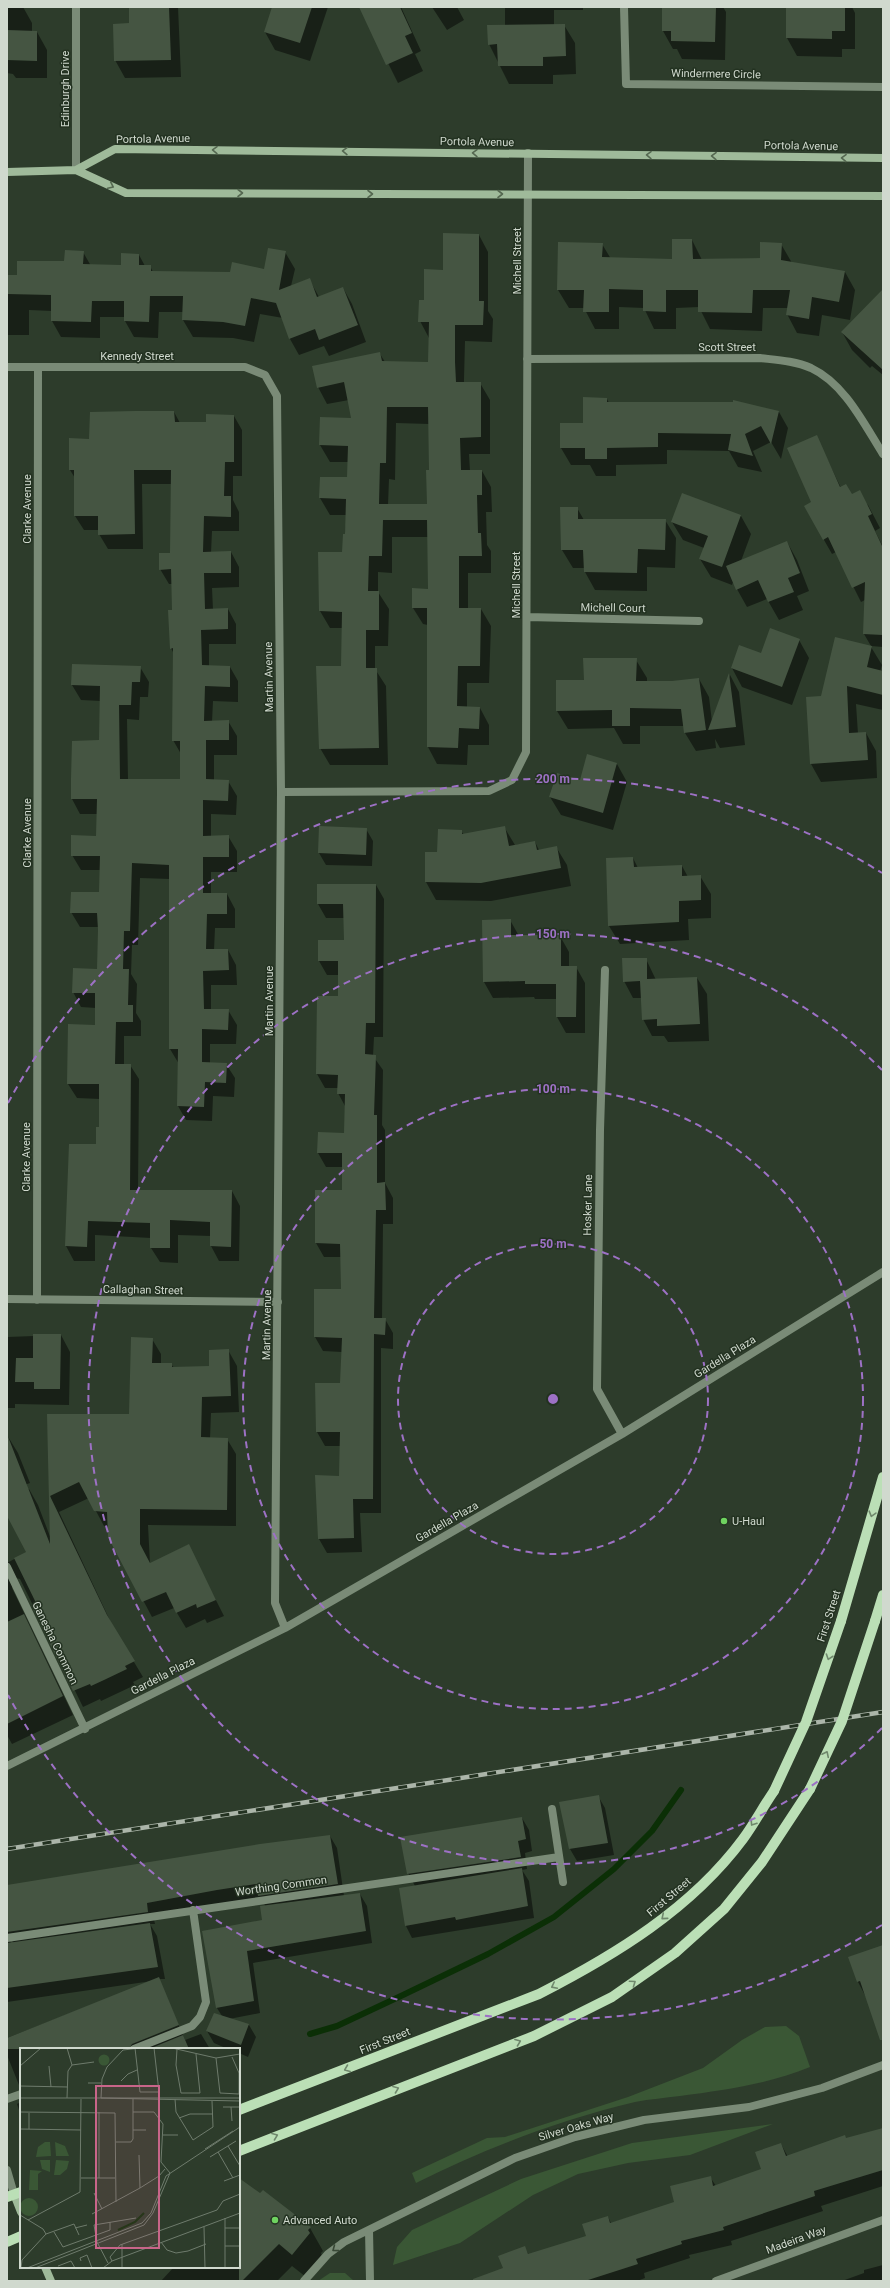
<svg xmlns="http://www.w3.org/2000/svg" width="890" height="2288" font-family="Roboto,sans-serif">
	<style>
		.green { fill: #3a5735 }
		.shadow { fill: #0007; fill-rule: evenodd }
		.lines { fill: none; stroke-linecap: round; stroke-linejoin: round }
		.stream { stroke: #0b2f06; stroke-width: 6 }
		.building { fill: #455542; fill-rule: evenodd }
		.street { stroke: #7a8b77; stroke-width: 8 }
		.secondary { stroke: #9fba9a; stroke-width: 8 }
		.primary { stroke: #bbdfb6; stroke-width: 10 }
		.rail-casing { stroke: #abb5a9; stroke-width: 4.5 }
		.rail { stroke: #233221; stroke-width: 3; stroke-dasharray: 9; stroke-linecap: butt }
		.primary-bridge { stroke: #bbdfb6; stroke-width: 10 }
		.oneway { stroke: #556851 }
		.oneway2 { stroke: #6f886c }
		.oneway3 { stroke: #394836 }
		.ring { fill: none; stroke: #9d71c5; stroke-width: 2; stroke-dasharray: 7 5 }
		.poi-dot { fill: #6fd360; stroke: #233221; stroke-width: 1.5 }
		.labels { text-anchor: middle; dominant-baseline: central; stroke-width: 3; stroke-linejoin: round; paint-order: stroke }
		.street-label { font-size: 11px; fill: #d0d9ce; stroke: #233221 }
		.poi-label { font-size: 11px; fill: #d0d9ce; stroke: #233221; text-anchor: start }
		.inset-river { fill: none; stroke: #0b2f06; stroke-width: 2 }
		.inset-road { fill: none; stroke: #6e7b6c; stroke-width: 1 }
		.view { fill: #c86589; fill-opacity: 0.15; stroke: #c86589; stroke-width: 2 }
		.inset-edge { fill: none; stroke: #d0d9ce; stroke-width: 2 }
		.centre { fill: #9d71c5; stroke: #233221; stroke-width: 2 }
		.ring-label { font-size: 12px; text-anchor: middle; font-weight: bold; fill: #9d71c5; stroke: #233221; stroke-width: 3; stroke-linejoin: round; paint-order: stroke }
	</style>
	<rect width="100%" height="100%" fill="#2d3c2b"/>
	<path class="green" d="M786,2026L799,2036L810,2067C769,2084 724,2090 680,2096C665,2098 650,2099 635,2102C559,2120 486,2148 416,2183L412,2173L487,2138L505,2137L628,2097L703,2068L742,2040L765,2027Z
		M773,2124L690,2155L628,2163L578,2174L533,2195L460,2243L393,2265L397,2247L412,2230L521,2179L632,2143Z
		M330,2273H345L354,2281H318Z"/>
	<path class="shadow" d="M7,7H23L32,23V32H37L47,50V78H16L13,74L7,73Z
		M130,7H178L181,77L125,78L115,60L130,24Z
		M273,7H328L310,61L275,50L265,32Z
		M360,7H401L421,51L415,54L423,71L398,83Z
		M432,7H457L464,20L447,30Z
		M505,7H583V10H554V25H564L575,43L576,74L553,75V84H509L489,44L505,26Z
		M663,7H723L726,12L725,60L682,59L677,49H673L663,31Z
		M787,7H852L855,13V49H842V57L797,56L787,38Z
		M479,235L488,252V311L493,319L492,342L465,341L464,379V383H480L490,400V454H469L470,471H482L491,487L492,512H486L487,545L491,551V573H468V609H481L491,626L489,683H467V707L480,708L489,725V745H468L467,765L437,764L428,747V625L423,624L413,608L429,590L428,537H392V573L378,572V592L389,609L388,646H375V669L386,686L388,765H330L320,748L342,667L343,628H330L320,611L319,553H343L347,515H330L320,498L348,478L349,462H330L320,445L321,418L352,419L349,400L327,404L318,387L380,354L385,362L429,363V338L420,321L425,301L444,271ZM396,423L429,424L430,471L428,505H388L389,479L395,480Z
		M692,240L702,260L761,258L781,244L792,263L845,272L855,290L850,320L822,315L819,336L797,333L787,314L788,308H763L762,331L710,329L699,307L676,308V329H654L644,308L619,307V329H595L584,308H569L558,290L602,244L611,259L673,260Z
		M83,252L91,266H122L139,255L145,266H150L153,272L231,273L265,270L285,252L295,269L291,286L309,279L319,297L343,288L352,304L366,342L329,356L324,346L299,355L290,339L283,318L260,314L254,342L233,338L193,337L183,320V312H159L158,338L134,337L125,321V317H100V338L61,337L52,321V311L29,310V335H7V276H18L65,262Z
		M883,296V375L872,366L870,368L852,350L842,332Z
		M607,399L609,403L779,412L788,428L781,459L771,442L753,451L762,472L738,467L729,451L667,450V464L616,465V476H596L590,465H571L561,448Z
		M174,412L180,423H207L234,416L242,430V476H233V500L239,512V531H212L211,553L231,552L239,567V587L212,588L213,610L228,609L236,624V644H209V666L230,667L238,681V702L213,701L212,722L228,721L237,736V755H214V781H228L237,796L236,815L211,814V836H228L237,851V872H211V894H227L235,909V928H215L214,950H228L236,965L237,985H211V1010H228L237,1025L236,1044H210V1063L226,1064L235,1078L234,1097L213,1096L212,1121L186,1120L178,1106L179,1064L170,1049V879L140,878L138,945H132L131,974L137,984L136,1013L141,1021V1036H124V1065H130L139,1079L138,1191H232L240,1206L239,1261H219L211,1246V1236L178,1235V1263L160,1262L151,1248V1238L95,1235V1261H74L66,1246L97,1145L100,1128V1099L77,1098L68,1084L96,1026V1008L81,1007L73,992L98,970L99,927H80L71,912L100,893V870H81L72,855L97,837L98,814H80L72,799V779L100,741L101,701L81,700L72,685L73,665L140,667L149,682L148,697H140L139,720L127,719L128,780H181V754L173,740L174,654L171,648L173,584H169L160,569L171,554L172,484H142L143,549H108L99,534V530H84L75,516V478L70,470L90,440Z
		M816,436L841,488L868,505L880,528L875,531L883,547V647L871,646L864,634L865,600L861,602L836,552L832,554L824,540L813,503Z
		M577,508L584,520H665L676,538L675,568L647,567V591L595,590L585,572V568H573L562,550Z
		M741,516L751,534L741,561L787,542L797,560L809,591L797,596L803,610L779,620L767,599L747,607L733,582L732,585L711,577L700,559L704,548L683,540L672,522Z
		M799,640L809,658L792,705L742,687L732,668L740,647L761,654Z
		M871,647L882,665L880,672H883V710L856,704L858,734L866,733L876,751L877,778L821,782L811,764L822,697Z
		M636,660L647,678V682H672L699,679L709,697L712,722L730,675L739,692L745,745L720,748L715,739L716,748L696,751L685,733V726H640V744H623L614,728L568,729L557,711L585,681Z
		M617,764L627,782L613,830L561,815L550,797Z
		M504,827L515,845L535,842L539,850L556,847L567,865L571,886L491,901L436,900L426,882L438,853L461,831L464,835Z
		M320,828L366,829L373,841L372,866L326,865L319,853Z
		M633,858L638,868L682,866L688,877L700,876L711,894V918L688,919L689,940L620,944L609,926Z
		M376,885L384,899L383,1037H374L373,1056L383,1070L382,1125L385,1130V1183L393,1198V1224H383L382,1319H385L393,1333V1349L381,1348V1513H360L362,1552L327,1553L319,1539L316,1476L340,1477L341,1446H325L317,1432L341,1384L342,1352L323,1351L315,1337L342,1290L341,1257H324L316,1243L343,1191V1167H326L318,1153L345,1134V1106L338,1093V1088H325L317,1074L318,997H339V975H327L319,961L345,941L344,918H326L318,904Z
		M510,920L519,936H560L569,952V967H576L585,983V1033H566L557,1017V999H535L534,997L493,998L484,982L483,921Z
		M646,959L656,980L697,978L707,994L709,1041L668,1042L664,1036H652L643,1019L642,998H633L624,981Z
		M61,1335L70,1352L69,1405L15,1404V1408H7V1337Z
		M152,1339L161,1354V1364H171L174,1368L210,1367L228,1350L237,1366L239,1412L211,1413L210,1439H227L236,1454V1526L148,1525L150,1564L188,1545L224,1616L207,1623L205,1619L186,1628L174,1608L152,1617L109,1536V1527L104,1526L89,1498L59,1512L113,1627L143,1677L133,1682L135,1685L101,1701L100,1699L83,1707L20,1579L16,1578L7,1563L27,1552L7,1513V1501L29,1489L38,1505L51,1539L50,1478L130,1415Z
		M7,1435L18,1453L30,1483L7,1491Z
		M7,1570L14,1582L12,1588L73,1715L12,1744L7,1735Z
		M598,1796L605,1808L614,1855L577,1861L570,1849Z
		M522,1818L529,1830L532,1851L525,1853L527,1869L522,1870L529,1881L534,1918L412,1938L406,1926L415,1886L408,1873Z
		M330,1836L337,1848L344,1896L360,1894L367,1906L372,1943L253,1963L260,2013L229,2019L249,2025L256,2037L248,2057L239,2053V2049H228L214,2043L207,2031L222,2016L217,2008L203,1932L263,1921L266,1907L260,1897L153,1915L155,1924H150L157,1936L165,1979H159L185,2040L201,2034L210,2049H21V2090L7,2055V2038L152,1981L7,2002V1936L12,1944H14L7,1932V1886Z
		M883,1946V2040L866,1997L858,1982L850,1957Z
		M21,2102V2116L17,2104Z
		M883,2129V2186L821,2206L823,2211L731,2241L732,2245L689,2255L690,2258L644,2273L645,2278L637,2281H471L504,2269L524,2247L529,2255L587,2237L608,2217L611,2223L675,2203L710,2177L716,2186L762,2170L781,2144L788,2157Z
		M239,2188L260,2194L263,2191L310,2228L323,2251L321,2253L322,2256L306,2277L292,2266L277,2281H161L174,2267H239Z
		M883,2265V2281H842L864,2273V2270Z"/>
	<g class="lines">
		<path class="stream" d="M310,2034L337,2026L403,1995L488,1954L554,1917L614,1869L652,1831L681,1790"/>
	</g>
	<path class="building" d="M129,7H169L171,60L114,61L113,24L129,23Z
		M272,7H312L300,43L264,32Z
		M359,7H400L412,33L405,36L413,53L386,65Z
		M662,7H716L715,42L671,41V31H662Z
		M786,7H845V31H832V39L786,38Z
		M565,24L566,56L543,57V66H498L497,44L488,45L487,25Z
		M7,30L37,31V61L7,60Z
		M443,233L479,234V301H484L483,325H455V362L456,382H481V437L460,438L461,470H482V495H477L478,533H481L482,556H459V608H481L480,666H458L457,706L480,707L479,729L459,728L458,748L427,747V608H412V588L428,589L427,520H383L382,556H369L368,591H379V630H366V668H377L379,748L319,749L316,666H341L342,612L319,611L318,552H342L343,534H345L346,499L319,498L320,477H347L348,446L319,445L320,417L351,418L344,382L317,388L312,366L380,352L382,361L428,362L429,322H418L419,300H424V269L443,270ZM387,407H428L429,470H426L427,504H379L380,463H386Z
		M672,239H692L693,259L760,258V242L782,243L781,260L845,271L839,302L812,297L809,319L786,315L790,290H753L752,313L698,312V290H666V312L643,311V290L609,289V312H583L584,290H557L558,242L603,243L602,257L672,259Z
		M268,248L286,251L279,290L310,278L317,297L343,287L358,325L319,340L315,329L289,339L276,303L251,298L245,326L223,322L182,320L183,296H150L149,322L124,321V301H92L91,322L51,321V295L7,294V275H17V261H64L65,250L84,251L83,264L121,265V253L139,254V265H151V271L230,272L232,262L264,269Z
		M883,289V370L841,332Z
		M583,397L607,398V402H733V400L779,411L771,444L761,426L745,434L753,456L728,450L731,434L658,433V447L607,448V459H585V448H560V423H583Z
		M135,411H174L175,422H206V414L234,415V462H225L224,496H231V517L204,516L203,552L231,551V573H204L205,609L228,608V629L201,630L202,665L230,666V687L205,686L204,721L229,720V740H206V779L229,780L228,801L203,800V836L229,835V857H203V893H227V914H207L206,949H228L229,970L203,971L204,1009H229L228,1030L202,1029V1062L227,1063L226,1083L205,1082L204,1107L177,1106L178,1049H169V865L132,863L130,931H124L123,969H129L128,1005H133V1022H116L115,1064H131L130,1190H232L231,1247L210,1246V1222L170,1220V1248H150V1223L88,1221L87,1247L65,1246L69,1144H96V1127H99V1084H67L68,1024L95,1025V993H72L73,968L97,969L98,930L97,913H70L71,892H99L100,856H71V835L96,836L97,799H71V779L72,741L99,740L100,686L71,685L72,664L141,666L140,682H132L131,705H119L120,779H180V741H172L173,648L170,649L168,610H172L171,569L159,570V553H170L171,470H134L135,534L98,535V516H74V470H69V438L89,439L90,412Z
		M817,435L840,487L846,484L852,494L860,490L872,514L868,516L883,548V635L863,634L865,582L852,588L828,537L823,540L804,506L811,502L787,448Z
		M682,493L741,515L722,567L699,559L708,536L671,522Z
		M560,507H578V519H666L665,550L638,549L637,573L584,572L583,550H561Z
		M787,541L800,573L788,578L794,592L768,602L758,580L736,590L726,566Z
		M770,628L800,639L782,687L731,668L739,645L761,653Z
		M835,637L872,646L867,667L883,671V695L847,686L849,733L866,732L868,760L810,764L806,697L821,696Z
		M583,658H637L636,681H672L699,678L706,730L684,733L681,709L630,708V726H612V710L556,711V680H584Z
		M729,673L736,727L708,730Z
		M587,754L617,763L603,813L549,797L557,773L580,780Z
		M319,826L367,828L366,855L318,853Z
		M505,826L509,846L535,841L537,850L557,846L561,868L481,883L425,882V852H437L438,829L462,830V834Z
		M633,857L634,867L682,865V876L701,875V900L679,901V922L608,926L606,858Z
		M317,884H376L375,1023H366L365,1054L376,1055L374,1115H377V1183L385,1182L386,1210H376L374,1318H386L385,1335L374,1334L373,1499H353L354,1538L318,1539L315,1475L339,1476L340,1432H316L315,1383H340L342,1338L314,1337V1289H341L340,1244L315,1243V1190H342V1153H317L318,1132L344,1133L345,1094H337L338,1075L316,1074L317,996H338V961H318V940H344L343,904H317Z
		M511,919V935H561V966H577L576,1017H556V984H525V981L483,982L482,920Z
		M622,958H647V979L697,977L700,1024L657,1026V1019L642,1020L640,981L623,982Z
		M33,1334H61L60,1389H34V1382H15L16,1358H33Z
		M131,1337L153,1338L152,1363H172V1367L209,1366V1350L229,1349L231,1396L202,1397L201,1437L228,1438L227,1510L140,1509V1544L150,1563L189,1544L216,1600L197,1608L196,1604L176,1613L166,1592L142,1602L108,1537L107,1512L94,1511L79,1482L50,1496L107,1615L135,1661L125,1666L127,1669L104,1680L91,1686L90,1684L73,1691L33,1609L38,1607L14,1558L26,1552L7,1516V1434L50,1544L47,1414H129Z
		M24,1614L63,1696L7,1724V1622Z
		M599,1795L608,1843L569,1849L559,1802Z
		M522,1817L526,1839L518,1841L521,1857L407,1874L400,1837Z
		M330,1835L338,1884L258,1896L256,1884L217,1890L147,1903L148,1912L7,1932V1885L260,1844Z
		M522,1868L528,1906L456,1920L455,1917L405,1926L399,1888Z
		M360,1893L366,1931L247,1951L254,2001L216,2008L202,1931L262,1920L260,1906Z
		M150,1923L158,1967L7,1988V1943Z
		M883,1945V2040H880L860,1981L857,1982L848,1957Z
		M159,1977L179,2025L132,2044L129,2049H7V2038Z
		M214,2013L249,2024L241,2045L206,2031Z
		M183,2035L189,2049H149Z
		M883,2128V2170L814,2191L815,2196L723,2227L724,2230L681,2241L682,2244L636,2259L638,2264L585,2281H473V2279L503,2268L498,2256L525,2246L528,2254L586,2236L582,2224L608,2216L610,2223L674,2202L670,2186L711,2176L713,2186L761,2169L755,2152L781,2143L786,2156L845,2135L846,2138Z
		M239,2178L260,2193L263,2190L311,2227L308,2230L310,2233L292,2255L279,2244L242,2281H239Z"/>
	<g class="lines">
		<path class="street" d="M624,7L626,84L883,87
			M76,170V7
			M527,359L760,358C777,360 795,361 811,368C845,384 864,424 883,454
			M7,367H245L265,375L277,396L281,792L275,1603L285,1628
			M527,617L699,621
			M281,792L489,791L512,780L526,752L528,153
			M605,970L600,1130L597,1389L622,1434
			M7,1299L278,1302
			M37,1300L38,367
			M7,1567L85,1729
			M7,1766L285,1628L622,1434L883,1272
			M552,1809L563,1882
			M7,1938L559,1857
			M134,2049L192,2026L200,2017L206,2002L193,1910
			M7,2099L21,2094
			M7,2170L14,2194
			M369,2230L370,2281
			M304,2281L328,2254L344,2242L515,2158L575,2137L644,2120L749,2107L822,2088L883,2065
			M716,2281L883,2220"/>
		<path class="secondary" d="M76,170L115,149L883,158
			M7,172L76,170L126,193L883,196
			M14,2194L21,2212
			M45,2267L51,2281"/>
		<path class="primary" d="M841,1621L883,1477
			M875,1621L883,1595
			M239,2110L539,1994C615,1955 691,1909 743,1839C754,1824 763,1807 774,1791
			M239,2151L534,2036L612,1997L675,1953L724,1909L762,1862L810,1789
			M7,2197L21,2192
			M7,2242L21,2236"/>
		<g class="rail-casing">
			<path id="rail" d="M7,1849L883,1712"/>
		</g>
		<use href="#rail" class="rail"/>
		<path class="primary-bridge" d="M810,1789L842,1721L875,1621
			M774,1791L806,1722L841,1621"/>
	</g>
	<defs><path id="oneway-chevron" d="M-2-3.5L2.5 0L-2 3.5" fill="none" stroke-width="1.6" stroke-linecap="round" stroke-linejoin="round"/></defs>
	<g class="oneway">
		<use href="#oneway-chevron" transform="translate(215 150) rotate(-179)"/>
		<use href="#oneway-chevron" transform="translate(345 151) rotate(-179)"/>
		<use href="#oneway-chevron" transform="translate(475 153) rotate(-179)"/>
		<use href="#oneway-chevron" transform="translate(649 155) rotate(-179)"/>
		<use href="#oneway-chevron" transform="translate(714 156) rotate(-179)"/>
		<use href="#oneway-chevron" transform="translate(844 158) rotate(-179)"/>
		<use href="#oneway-chevron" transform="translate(111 186) rotate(25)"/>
		<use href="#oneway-chevron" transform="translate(240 193)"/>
		<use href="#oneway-chevron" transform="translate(370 194)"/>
		<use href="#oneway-chevron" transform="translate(500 194)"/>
	</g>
	<g class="oneway2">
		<use href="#oneway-chevron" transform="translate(872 1514) rotate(106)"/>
		<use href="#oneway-chevron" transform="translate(829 1657) rotate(109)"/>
		<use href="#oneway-chevron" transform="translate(826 1754) rotate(-64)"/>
		<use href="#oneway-chevron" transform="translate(753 1823) rotate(123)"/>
		<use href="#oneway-chevron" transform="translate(664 1917) rotate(140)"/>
		<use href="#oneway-chevron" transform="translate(633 1983) rotate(-35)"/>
		<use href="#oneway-chevron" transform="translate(554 1986) rotate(153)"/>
		<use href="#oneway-chevron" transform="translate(518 2042) rotate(-21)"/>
		<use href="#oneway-chevron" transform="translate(347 2069) rotate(158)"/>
		<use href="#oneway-chevron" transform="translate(396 2089) rotate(-21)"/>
		<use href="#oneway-chevron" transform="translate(275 2136) rotate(-21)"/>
	</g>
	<use class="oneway3" href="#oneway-chevron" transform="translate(335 2249) rotate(143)"/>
	<g class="ring">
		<circle cx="553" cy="1399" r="155"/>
		<circle cx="553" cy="1399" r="310"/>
		<path d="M882 1728A465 465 0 1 1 882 1070"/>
		<path d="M882 1925A620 620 0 0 1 8 1695M8 1103A620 620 0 0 1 882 873"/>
	</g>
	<g class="poi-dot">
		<circle cx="724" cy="1521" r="4"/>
		<circle cx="275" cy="2220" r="4"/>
	</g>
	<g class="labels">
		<g class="street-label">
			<text transform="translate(716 74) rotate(1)">Windermere Circle</text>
			<text transform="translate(65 89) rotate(-90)">Edinburgh Drive</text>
			<text transform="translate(153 139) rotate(-1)">Portola Avenue</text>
			<text transform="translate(477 142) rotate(1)">Portola Avenue</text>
			<text transform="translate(801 146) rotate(1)">Portola Avenue</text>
			<text transform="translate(517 261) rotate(-90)">Michell Street</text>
			<text x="727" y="347">Scott Street</text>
			<text x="137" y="356">Kennedy Street</text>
			<text transform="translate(27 509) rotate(-90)">Clarke Avenue</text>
			<text transform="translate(516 585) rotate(-90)">Michell Street</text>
			<text transform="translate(613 608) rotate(1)">Michell Court</text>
			<text transform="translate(269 677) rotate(-91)">Martin Avenue</text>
			<text transform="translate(27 833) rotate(-90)">Clarke Avenue</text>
			<text transform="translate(269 1001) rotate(-90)">Martin Avenue</text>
			<text transform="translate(26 1157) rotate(-90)">Clarke Avenue</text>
			<text transform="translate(588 1205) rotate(-89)">Hosker Lane</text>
			<text transform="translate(143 1290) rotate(1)">Callaghan Street</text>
			<text transform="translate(267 1325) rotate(-89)">Martin Avenue</text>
			<text transform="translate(725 1357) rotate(-32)">Gardella Plaza</text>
			<text transform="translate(447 1522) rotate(-30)">Gardella Plaza</text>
			<text transform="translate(829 1616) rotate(-72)">First Street</text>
			<text transform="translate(55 1643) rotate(64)">Ganesha Common</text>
			<text transform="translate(163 1676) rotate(-27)">Gardella Plaza</text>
			<text transform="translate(281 1886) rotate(-8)">Worthing Common</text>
			<text transform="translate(669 1897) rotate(-40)">First Street</text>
			<text transform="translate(385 2041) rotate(-22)">First Street</text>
			<text transform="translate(576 2127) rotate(-16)">Silver Oaks Way</text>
			<text transform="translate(796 2240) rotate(-20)">Madeira Way</text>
		</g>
		<g class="poi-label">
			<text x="732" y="1521">U-Haul</text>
			<text x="283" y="2220">Advanced Auto</text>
		</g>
	</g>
	<g transform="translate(20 2048)">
		<rect width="220" height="220" fill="#2d3c2b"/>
		<path d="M78.5 12a5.5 5.5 0 1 1 11 0a5.5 5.5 0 1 1-11 0ZM25,94H30L31,108L16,109L18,99ZM35,94L45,98L49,108H36ZM20,112H30V124L22,121ZM36,112L49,113L47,121L40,127H34ZM10,122L22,123L18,126V142H9ZM0 159a9 9 0 1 1 18 0a9 9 0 1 1-18 0Z" fill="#3a5735"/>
		<path class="inset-river" d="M98,182L115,174L124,165"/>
		<path class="inset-road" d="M47,0L52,17M115,0L120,44H139L134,0M152,0L196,10L220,6M157,1L156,17L161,45H180L176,6M196,10L200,45L219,46V25L212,9M52,17L74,14M0,18L21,0M29,18L31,39M101,33L108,26L117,22M68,35H81M0,38L48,39M0,50H220M47,50L48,23L52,17M81,50L82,31L87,19L103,2L121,0M81,50L220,53M155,51L156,64L173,92L193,79L192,53M203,59H220M211,59L212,73M0,64L95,65L96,154M113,64H134L143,76L141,114L150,125M159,70L170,66H193M0,81L61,82M9,81V65M113,82H126M143,87H158M96,94H111L113,91V51M208,98L220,118M185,101L213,83M198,104L213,130M119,107L120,140M190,109L216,93M61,130H95M79,130V64M204,133L220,127M74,145L82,161M72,166L120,140L139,128L145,121M0,167L23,181L26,186M8,172L60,144L61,51M184,179L185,220M55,180L67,177M205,180H220M34,184L43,199L90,182V174M141,194L147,202L156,205L168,203L186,196M205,198H220M61,213L60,210L67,207L72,220M92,213L90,209L100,197L197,162L203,153L220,146M88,215L77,194L74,177L116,170M38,218L51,213L55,220M1,220L2,212L26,186L54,176L59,187M7,220L122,175L131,165L146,128L220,79M15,220L124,177L133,165L150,125M83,220L92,213L220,165M102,220V196M205,220V170"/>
		<path class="view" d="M76,38H139V200H76Z"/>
		<rect width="220" height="220" class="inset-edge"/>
	</g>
	<circle cx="553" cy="1399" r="6" class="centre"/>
	<g class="ring-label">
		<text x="553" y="783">200 m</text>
		<text x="553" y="938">150 m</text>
		<text x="553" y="1093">100 m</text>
		<text x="553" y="1248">50 m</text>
	</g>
	<rect width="890" height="2288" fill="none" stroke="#d0d9ce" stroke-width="16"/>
</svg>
